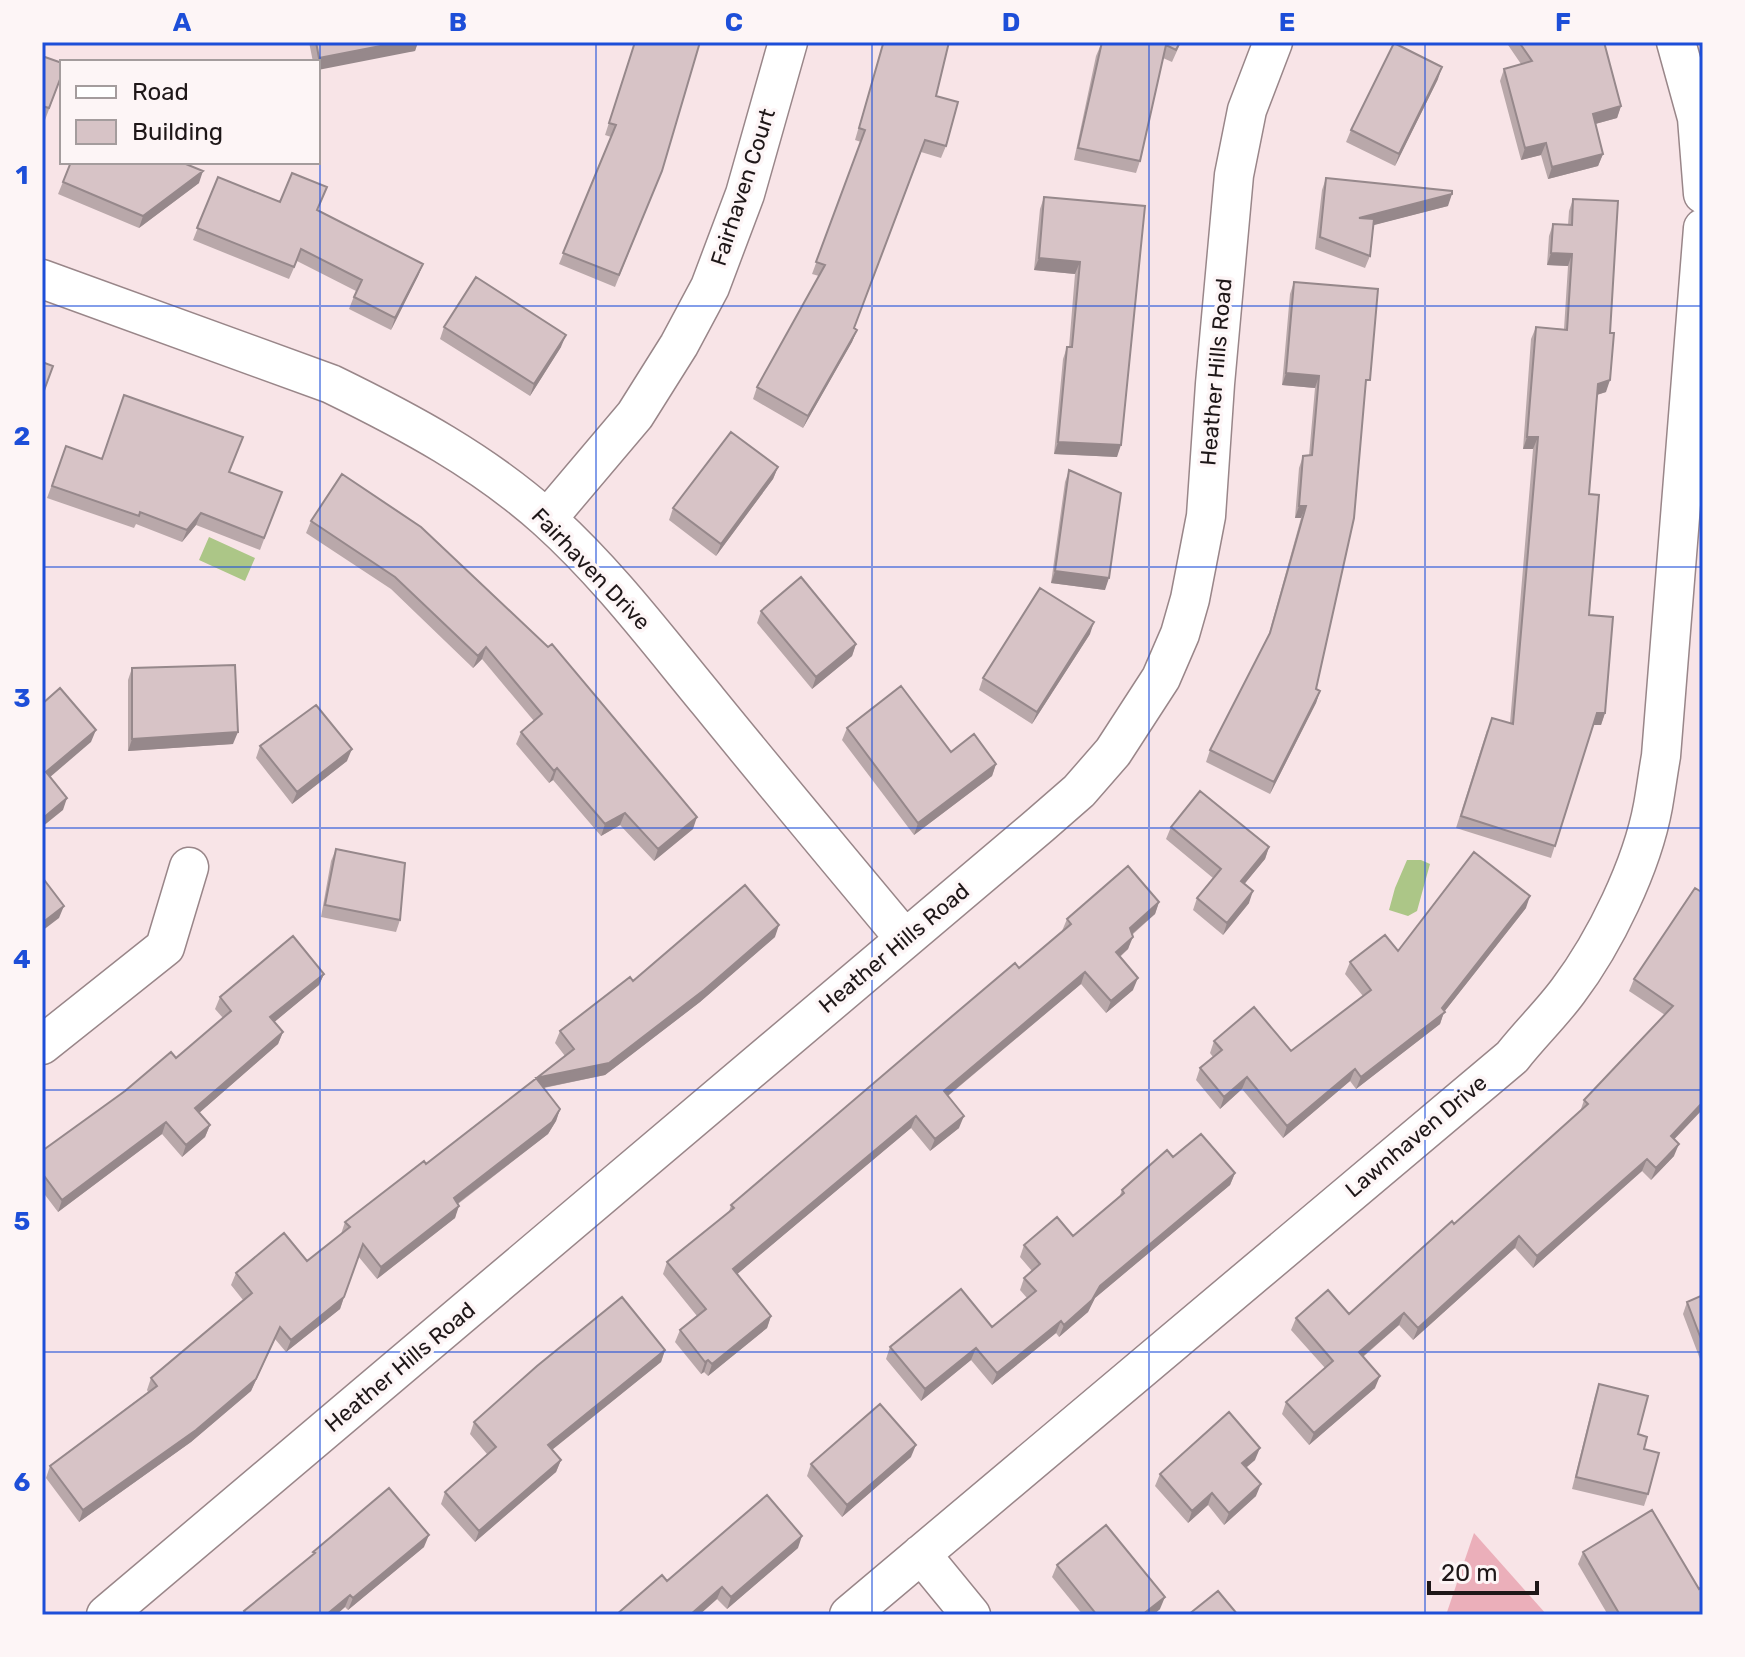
<svg xmlns="http://www.w3.org/2000/svg" width="1745" height="1657" font-family="Rubik,sans-serif">
	<style>
		.green { fill: #ebafba }
		.water { fill: #acc687 }
		.lines { fill: none; stroke-linecap: round; stroke-linejoin: round }
		.minor-casing { stroke: #998689; stroke-width: 41 }
		.minor { stroke: #fff; stroke-width: 38 }
		.wall { fill: #b9a8aa }
		.shaded-wall { fill: #96888b }
		.building { fill: #d7c3c6; stroke: #96888b; stroke-width: 2 }
		.grid { fill: none; stroke: #1d4ed8; stroke-width: 2; stroke-opacity: 0.55 }
		.labels { text-anchor: middle; dominant-baseline: central; stroke-width: 7; stroke-linejoin: round; paint-order: stroke }
		.street-label { font-size: 22px; fill: #1e1718; stroke: #fdf5f6 }
		.neatline { fill: none; stroke: #1d4ed8; stroke-width: 3 }
		.grid-label { font-size: 26px; text-anchor: middle; font-weight: bold; fill: #1d4ed8 }
	</style>
	<rect width="100%" height="100%" fill="#f8e4e7"/>
	<path class="green" d="M1474,1533L1547,1615H1446Z"/>
	<path class="water" d="M209,537L255,558L245,581L199,560Z
		M1407,860H1421L1430,864L1417,911L1408,916L1389,910L1395,888Z"/>
	<g class="lines">
		<g class="minor-casing">
			<path id="minor" d="M1676,42L1697,118L1703,194
				M42,279L331,384C409,422 482,461 547,519C607,573 656,638 708,701C773,781 839,860 905,939
				M547,519L635,415L679,345L710,287L745,194L788,42
				M42,1045L165,947L189,867
				M921,1554L971,1615
				M106,1615L1040,825L1079,791L1113,752L1161,678L1180,634L1190,599L1206,516L1215,384L1234,175L1247,110L1273,42
				M849,1615L1512,1057C1530,1034 1551,1014 1568,991C1605,942 1642,866 1653,806C1656,789 1658,773 1661,756L1703,228"/>
		</g>
		<use href="#minor" class="minor"/>
	</g>
	<path class="wall" d="M309,42H418L415,51L318,62H313Z
		M635,42L657,183L615,287L559,264L611,137L605,135Z
		M1102,42H1181L1172,62L1163,58L1140,161L1136,173L1074,160L1096,56Z
		M1506,42H1604L1621,106L1617,118L1595,124L1603,154L1598,166L1548,179L1541,155L1521,160L1500,81L1504,69L1521,64Z
		M883,44L936,96L946,146L941,158L921,152L854,328L857,330L852,342L803,428L753,399L757,387L819,276L812,274L861,142L855,140Z
		M42,56L62,75L45,120L42,119Z
		M1438,79L1395,166L1346,142L1351,130Z
		M71,162L199,183L139,228L58,194Z
		M218,177L280,202L318,210L423,264L418,276L391,330L349,309L356,291L297,261L289,279L193,240Z
		M1326,178L1448,206L1373,225L1370,256L1365,268L1315,249L1322,190Z
		M1044,197L1145,206L1117,457L1054,454L1063,359L1067,347H1069L1075,274L1034,270L1040,209Z
		M1573,199L1606,392L1597,395L1589,494V615L1605,713L1601,725H1593L1551,858L1456,828L1487,730L1510,723L1533,449H1523L1531,339L1536,327L1564,329L1568,266L1547,265L1549,236L1553,224L1568,225L1569,211Z
		M1294,282L1365,392L1316,689L1320,691L1316,703L1270,794L1206,762L1210,750L1268,637L1301,518H1295L1299,468L1303,456H1309L1315,388L1282,385L1290,294Z
		M444,327L561,347L530,396L440,339Z
		M66,446L102,459L229,472L282,492L260,550L196,525L182,542L136,524L134,528L47,498Z
		M778,467L773,479L716,556L669,520L673,508Z
		M1069,470L1105,590L1051,583L1065,482Z
		M342,474L693,829L654,861L620,825L601,836L553,780L549,783L516,744L521,732L534,721L482,659L473,668L391,589L306,533L311,521Z
		M761,611L856,644L852,656L812,689L757,623Z
		M1090,634L1032,724L979,690L983,678Z
		M132,668L233,744L128,751V680Z
		M847,728L951,752L996,764L992,776L914,835L842,740Z
		M260,746L347,761L292,804L256,758Z
		M1171,827L1269,847L1265,859L1244,884L1249,903L1223,935L1193,910L1197,898L1213,878L1166,839Z
		M336,849L400,920L396,932L321,917L331,861Z
		M1695,888L1674,1139V1156L1651,1180L1642,1171L1533,1268L1515,1248L1413,1340L1399,1325L1363,1357L1375,1388L1309,1445L1282,1414L1286,1402L1325,1368L1291,1330L1296,1318L1349,1314L1454,1224L1580,1112L1584,1100L1665,1015L1629,991L1634,979Z
		M1159,902L1155,914L1132,935L1128,949L1120,957L1133,990L1106,1013L1081,984L948,1096L959,1128L930,1151L911,1128L737,1274L771,1316L767,1328L708,1376L704,1372L701,1374L675,1342L680,1330L697,1316L663,1274L667,1262L729,1212L731,1205L1019,968L1062,931L1067,919Z
		M1526,908L1444,1012L1440,1024L1356,1089L1350,1081L1283,1138L1242,1089L1220,1109L1196,1080L1200,1068L1213,1057L1210,1053L1214,1041L1291,1051L1363,996L1345,974L1350,962L1398,951Z
		M775,937L700,1002L605,1075L544,1088L560,1109L556,1121L548,1134L458,1204L455,1218L377,1279L358,1256L340,1309L286,1352L275,1339L251,1391L191,1442L79,1522L46,1478L50,1466L148,1392L147,1390L151,1378L243,1300L231,1285L236,1273L307,1261L341,1234L345,1222L426,1164L565,1056L555,1043L560,1031L633,981Z
		M324,974L319,985L274,1022L283,1032L278,1044L199,1113L210,1125L205,1137L182,1157L162,1134L58,1212L42,1191V1151L176,1058L223,1018L215,1009L220,997Z
		M1173,1157L1235,1173L1230,1185L1095,1298L1088,1312L1059,1337L1056,1333L992,1385L971,1360L921,1401L886,1359L890,1347L992,1327L1027,1298L1020,1290L1024,1278L1032,1271L1020,1257L1024,1245L1073,1236L1119,1198L1122,1190Z
		M1703,1295V1367L1683,1314L1687,1302Z
		M665,1350L661,1362L552,1450L561,1460L556,1472L475,1542L441,1504L445,1492L487,1454L470,1434L474,1422Z
		M1599,1384L1644,1449L1648,1494L1644,1506L1572,1489L1595,1396Z
		M911,1457L842,1517L807,1476L811,1464Z
		M1255,1460L1246,1468L1256,1496L1224,1525L1208,1505L1188,1523L1155,1486L1160,1474Z
		M424,1547L348,1610L345,1607L336,1615H242L244,1611L312,1556L313,1552Z
		M798,1548L727,1609L717,1599L699,1615H616Z
		M1583,1552L1699,1589L1703,1615H1608L1578,1564Z
		M1057,1565L1160,1609L1153,1615H1083L1052,1577Z"/>
	<path class="shaded-wall" d="M401,42H418L415,51L318,70L317,62L319,58Z
		M1442,67L1438,79L1395,166L1399,154Z
		M1621,106L1617,118L1588,126L1593,114Z
		M1546,143L1541,155L1521,160L1525,148Z
		M1603,154L1598,166L1548,179L1552,167Z
		M203,171L199,183L139,228L143,216Z
		M1452,194L1448,206L1355,230L1359,218Z
		M1551,253L1572,254L1568,266L1547,265Z
		M1039,258L1080,262L1075,274L1034,270Z
		M423,264L418,276L391,330L395,318Z
		M857,330L852,342L803,428L808,416Z
		M566,335L561,347L530,396L534,384Z
		M1286,373L1319,376L1315,388L1282,385Z
		M1610,380L1606,392L1593,396L1598,384Z
		M1527,437H1538L1533,449H1523Z
		M1058,442L1121,445L1117,457L1054,454Z
		M778,467L773,479L716,556L721,544Z
		M1299,506H1306L1301,518H1295Z
		M201,513L196,525L182,542L187,530Z
		M1055,571L1109,578L1105,590L1051,583Z
		M1094,622L1090,634L1032,724L1037,712Z
		M856,644L852,656L812,689L816,677Z
		M486,647L482,659L473,668L478,656Z
		M1320,691L1316,703L1270,794L1274,782Z
		M1597,713H1605L1601,725H1592Z
		M96,730L91,742L42,784L46,772Z
		M238,732L233,744L128,751L132,739Z
		M352,749L347,761L292,804L297,792Z
		M996,764L992,776L914,835L918,823Z
		M557,768L553,780L549,783L554,771Z
		M67,798L63,810L42,827V819Z
		M625,813L620,825L601,836L605,824Z
		M697,817L693,829L654,861L658,849Z
		M1269,847L1265,859L1237,893L1241,881Z
		M1253,891L1249,903L1223,935L1227,923Z
		M1530,896L1526,908L1444,1012L1440,1024L1356,1089L1361,1077L1442,1008Z
		M1159,902L1155,914L1125,940L1130,928Z
		M64,906L59,918L42,931V923Z
		M779,925L775,937L700,1002L605,1075L532,1090L536,1078Z
		M1133,937L1128,949L1111,964L1116,952Z
		M1085,972L1081,984L939,1103L944,1091Z
		M324,974L319,985L266,1029L270,1017Z
		M1138,978L1133,990L1106,1013L1111,1001Z
		M283,1032L278,1044L191,1120L195,1108Z
		M1355,1069L1350,1081L1283,1138L1287,1126Z
		M1247,1077L1242,1089L1220,1109L1224,1097Z
		M1703,1102V1109L1666,1148L1671,1136Z
		M560,1109L556,1121L548,1134L449,1210L454,1198Z
		M916,1116L911,1128L729,1281L733,1269Z
		M964,1116L959,1128L930,1151L935,1139Z
		M166,1122L162,1134L58,1212L62,1200Z
		M210,1125L205,1137L182,1157L186,1145Z
		M1679,1144L1674,1156L1651,1180L1656,1168Z
		M1647,1159L1642,1171L1533,1268L1537,1256Z
		M1235,1173L1230,1185L1095,1298L1088,1312L1059,1337L1064,1325L1100,1286Z
		M459,1206L455,1218L377,1279L381,1267Z
		M1519,1236L1515,1248L1413,1340L1418,1328Z
		M344,1297L340,1309L286,1352L291,1340Z
		M1404,1313L1399,1325L1354,1364L1359,1352Z
		M771,1316L767,1328L708,1376L712,1364Z
		M1061,1321L1056,1333L992,1385L997,1373Z
		M280,1327L251,1391L191,1442L79,1522L83,1510Z
		M976,1348L971,1360L921,1401L925,1389Z
		M665,1350L661,1362L543,1457L548,1445Z
		M708,1360L704,1372L701,1374L705,1362Z
		M1380,1376L1375,1388L1309,1445L1314,1433Z
		M916,1445L911,1457L842,1517L847,1505Z
		M1260,1448L1255,1460L1237,1475L1242,1463Z
		M561,1460L556,1472L475,1542L479,1531Z
		M1261,1484L1256,1496L1224,1525L1229,1513Z
		M1212,1493L1208,1505L1188,1523L1192,1511Z
		M429,1535L424,1547L348,1610L353,1598Z
		M802,1536L798,1548L727,1609L731,1597Z
		M722,1587L717,1599L699,1615H690Z
		M350,1595L345,1607L336,1615H326Z
		M1165,1597L1160,1609L1153,1615H1142Z"/>
	<path class="building" d="M316,42H401L319,58Z
		M635,42H700L662,171L619,275L563,253L616,125L609,123Z
		M949,42L936,96L958,102L946,146L925,140L854,328L857,330L808,416L757,387L825,265L816,262L865,130L859,128L883,44Z
		M1102,42H1180L1176,50L1166,45L1140,161L1078,148Z
		M1519,42H1604L1621,106L1593,114L1603,154L1552,167L1546,143L1525,148L1504,69L1532,61Z
		M1394,43L1442,67L1399,154L1351,130Z
		M42,56L62,63V74L49,108L42,106Z
		M71,162H181L203,171L143,216L63,182Z
		M292,173L327,187L317,210L423,264L395,318L354,297L362,280L301,249L294,267L197,228L218,177L280,202Z
		M1326,178L1452,191V194L1359,218L1374,219L1370,256L1320,237Z
		M1044,197L1145,206L1121,445L1058,442L1067,347H1072L1080,262L1039,258Z
		M1573,199L1618,201L1610,333H1614L1610,380L1598,384L1589,494L1599,495L1589,615L1613,617L1605,713H1597L1555,846L1461,816L1492,718L1513,724L1538,437H1527L1536,327L1567,330L1572,254L1551,253L1553,224L1572,225Z
		M476,277L566,335L534,384L444,327Z
		M1294,282L1378,289L1370,380H1366L1354,518L1316,689L1320,691L1274,782L1210,750L1270,633L1306,506H1299L1303,456L1312,455L1319,376L1286,373Z
		M42,362L53,366L42,396Z
		M124,395L243,437L229,472L282,492L264,538L201,513L187,530L140,512L139,516L52,486L66,446L102,459Z
		M731,432L778,467L721,544L673,508Z
		M1069,470L1121,493L1109,578L1055,571Z
		M342,474L421,527L548,647L552,644L697,817L658,849L625,813L605,824L557,768L554,771L521,732L542,714L486,647L478,656L395,577L311,521Z
		M801,577L856,644L816,677L761,611Z
		M1040,588L1094,622L1037,712L983,678Z
		M235,665L238,732L132,739V668Z
		M901,686L951,752L974,734L996,764L918,823L847,728Z
		M60,688L96,730L46,772L67,798L42,819V704Z
		M316,705L352,749L297,792L260,746Z
		M1200,791L1269,847L1241,881L1253,891L1227,923L1197,898L1221,869L1171,827Z
		M336,849L405,863L400,920L325,905Z
		M1474,852L1530,896L1442,1008L1445,1012L1361,1077L1355,1069L1287,1126L1247,1077L1224,1097L1200,1068L1222,1050L1214,1041L1254,1007L1291,1051L1371,990L1350,962L1385,935L1398,951Z
		M1128,866L1159,902L1130,928L1133,937L1116,952L1138,978L1111,1001L1085,972L944,1091L964,1116L935,1139L916,1116L733,1269L771,1316L712,1364L708,1360L705,1362L680,1330L706,1309L667,1262L734,1208L731,1205L950,1018L1015,963L1019,968L1071,924L1067,919Z
		M42,877L64,906L42,923Z
		M745,885L779,925L704,990L609,1063L536,1078L560,1109L552,1122L454,1198L459,1206L381,1267L363,1244L344,1297L291,1340L280,1327L256,1379L196,1430L83,1510L50,1466L157,1386L151,1378L252,1293L236,1273L284,1233L307,1261L350,1227L345,1222L424,1161L426,1164L574,1049L560,1031L630,977L633,981Z
		M1695,888L1703,893V1102L1671,1136L1679,1144L1656,1168L1647,1159L1537,1256L1519,1236L1418,1328L1404,1313L1359,1352L1380,1376L1314,1433L1286,1402L1333,1361L1296,1318L1328,1290L1349,1314L1452,1221L1454,1224L1588,1104L1584,1100L1673,1006L1634,979Z
		M293,936L324,974L270,1017L283,1032L195,1108L210,1125L186,1145L166,1122L62,1200L42,1173V1151L125,1091L171,1052L176,1058L231,1011L220,997Z
		M1201,1134L1235,1173L1100,1286L1092,1300L1064,1325L1061,1321L997,1373L976,1348L925,1389L890,1347L961,1289L992,1327L1036,1291L1024,1278L1040,1264L1024,1245L1057,1217L1073,1236L1124,1193L1122,1190L1167,1150L1173,1157Z
		M1703,1295V1344L1687,1302Z
		M622,1297L665,1350L548,1445L561,1460L479,1531L445,1492L496,1447L474,1422L537,1366Z
		M1599,1384L1648,1396L1638,1434L1647,1437L1644,1449L1659,1453L1648,1494L1576,1477Z
		M880,1404L916,1445L847,1505L811,1464Z
		M1229,1412L1260,1448L1242,1463L1261,1484L1229,1513L1212,1493L1192,1511L1160,1474Z
		M389,1488L429,1535L353,1598L350,1595L326,1615H247L244,1611L315,1553L313,1552Z
		M767,1495L802,1536L731,1597L722,1587L690,1615H616L662,1575L667,1581Z
		M1652,1510L1699,1589L1703,1586V1615H1620L1583,1552Z
		M1106,1525L1165,1597L1142,1615H1097L1057,1565Z
		M1218,1591L1238,1615H1188Z"/>
	<path class="grid" d="M320,42V1615M596,42V1615M872,42V1615M1149,42V1615M1425,42V1615M42,306H1703M42,567H1703M42,828H1703M42,1090H1703M42,1352H1703"/>
	<g class="labels">
		<g class="street-label">
			<text transform="translate(743 187) rotate(-72)">Fairhaven Court</text>
			<text transform="translate(1216 372) rotate(-85)">Heather Hills Road</text>
			<text transform="translate(591 569) rotate(46)">Fairhaven Drive</text>
			<text transform="translate(894 948) rotate(-40)">Heather Hills Road</text>
			<text transform="translate(1416 1136) rotate(-40)">Lawnhaven Drive</text>
			<text transform="translate(400 1367) rotate(-40)">Heather Hills Road</text>
		</g>
	</g>
	<rect width="1745" height="1657" fill="none" stroke="#fdf5f6" stroke-width="88"/>
	<rect x="60" y="60" width="260" height="104" fill="#fdf5f6" stroke="#a49c9d" stroke-width="2"/>
	<rect x="76" y="86" width="40" height="12" fill="#ffffff" stroke="#a49c9d" stroke-width="2"/>
	<text x="132" y="100" font-size="24" fill="#1e1718">Road</text>
	<rect x="76" y="120" width="40" height="24" fill="#d7c3c6" stroke="#a49c9d" stroke-width="2"/>
	<text x="132" y="140" font-size="24" fill="#1e1718">Building</text>
	<path d="M1429 1581v12h108v-12" fill="none" stroke="#1e1718" stroke-width="4"/>
	<text x="1441" y="1581" font-size="24" fill="#1e1718" stroke="#fdf5f6" stroke-width="6" paint-order="stroke">20 m</text>
	<rect x="44" y="44" width="1657" height="1569" class="neatline"/>
	<g class="grid-label">
		<text x="182" y="31">A</text>
		<text x="458" y="31">B</text>
		<text x="734" y="31">C</text>
		<text x="1011" y="31">D</text>
		<text x="1287" y="31">E</text>
		<text x="1563" y="31">F</text>
		<text x="22" y="184">1</text>
		<text x="22" y="445">2</text>
		<text x="22" y="707">3</text>
		<text x="22" y="968">4</text>
		<text x="22" y="1230">5</text>
		<text x="22" y="1491">6</text>
	</g>
</svg>
